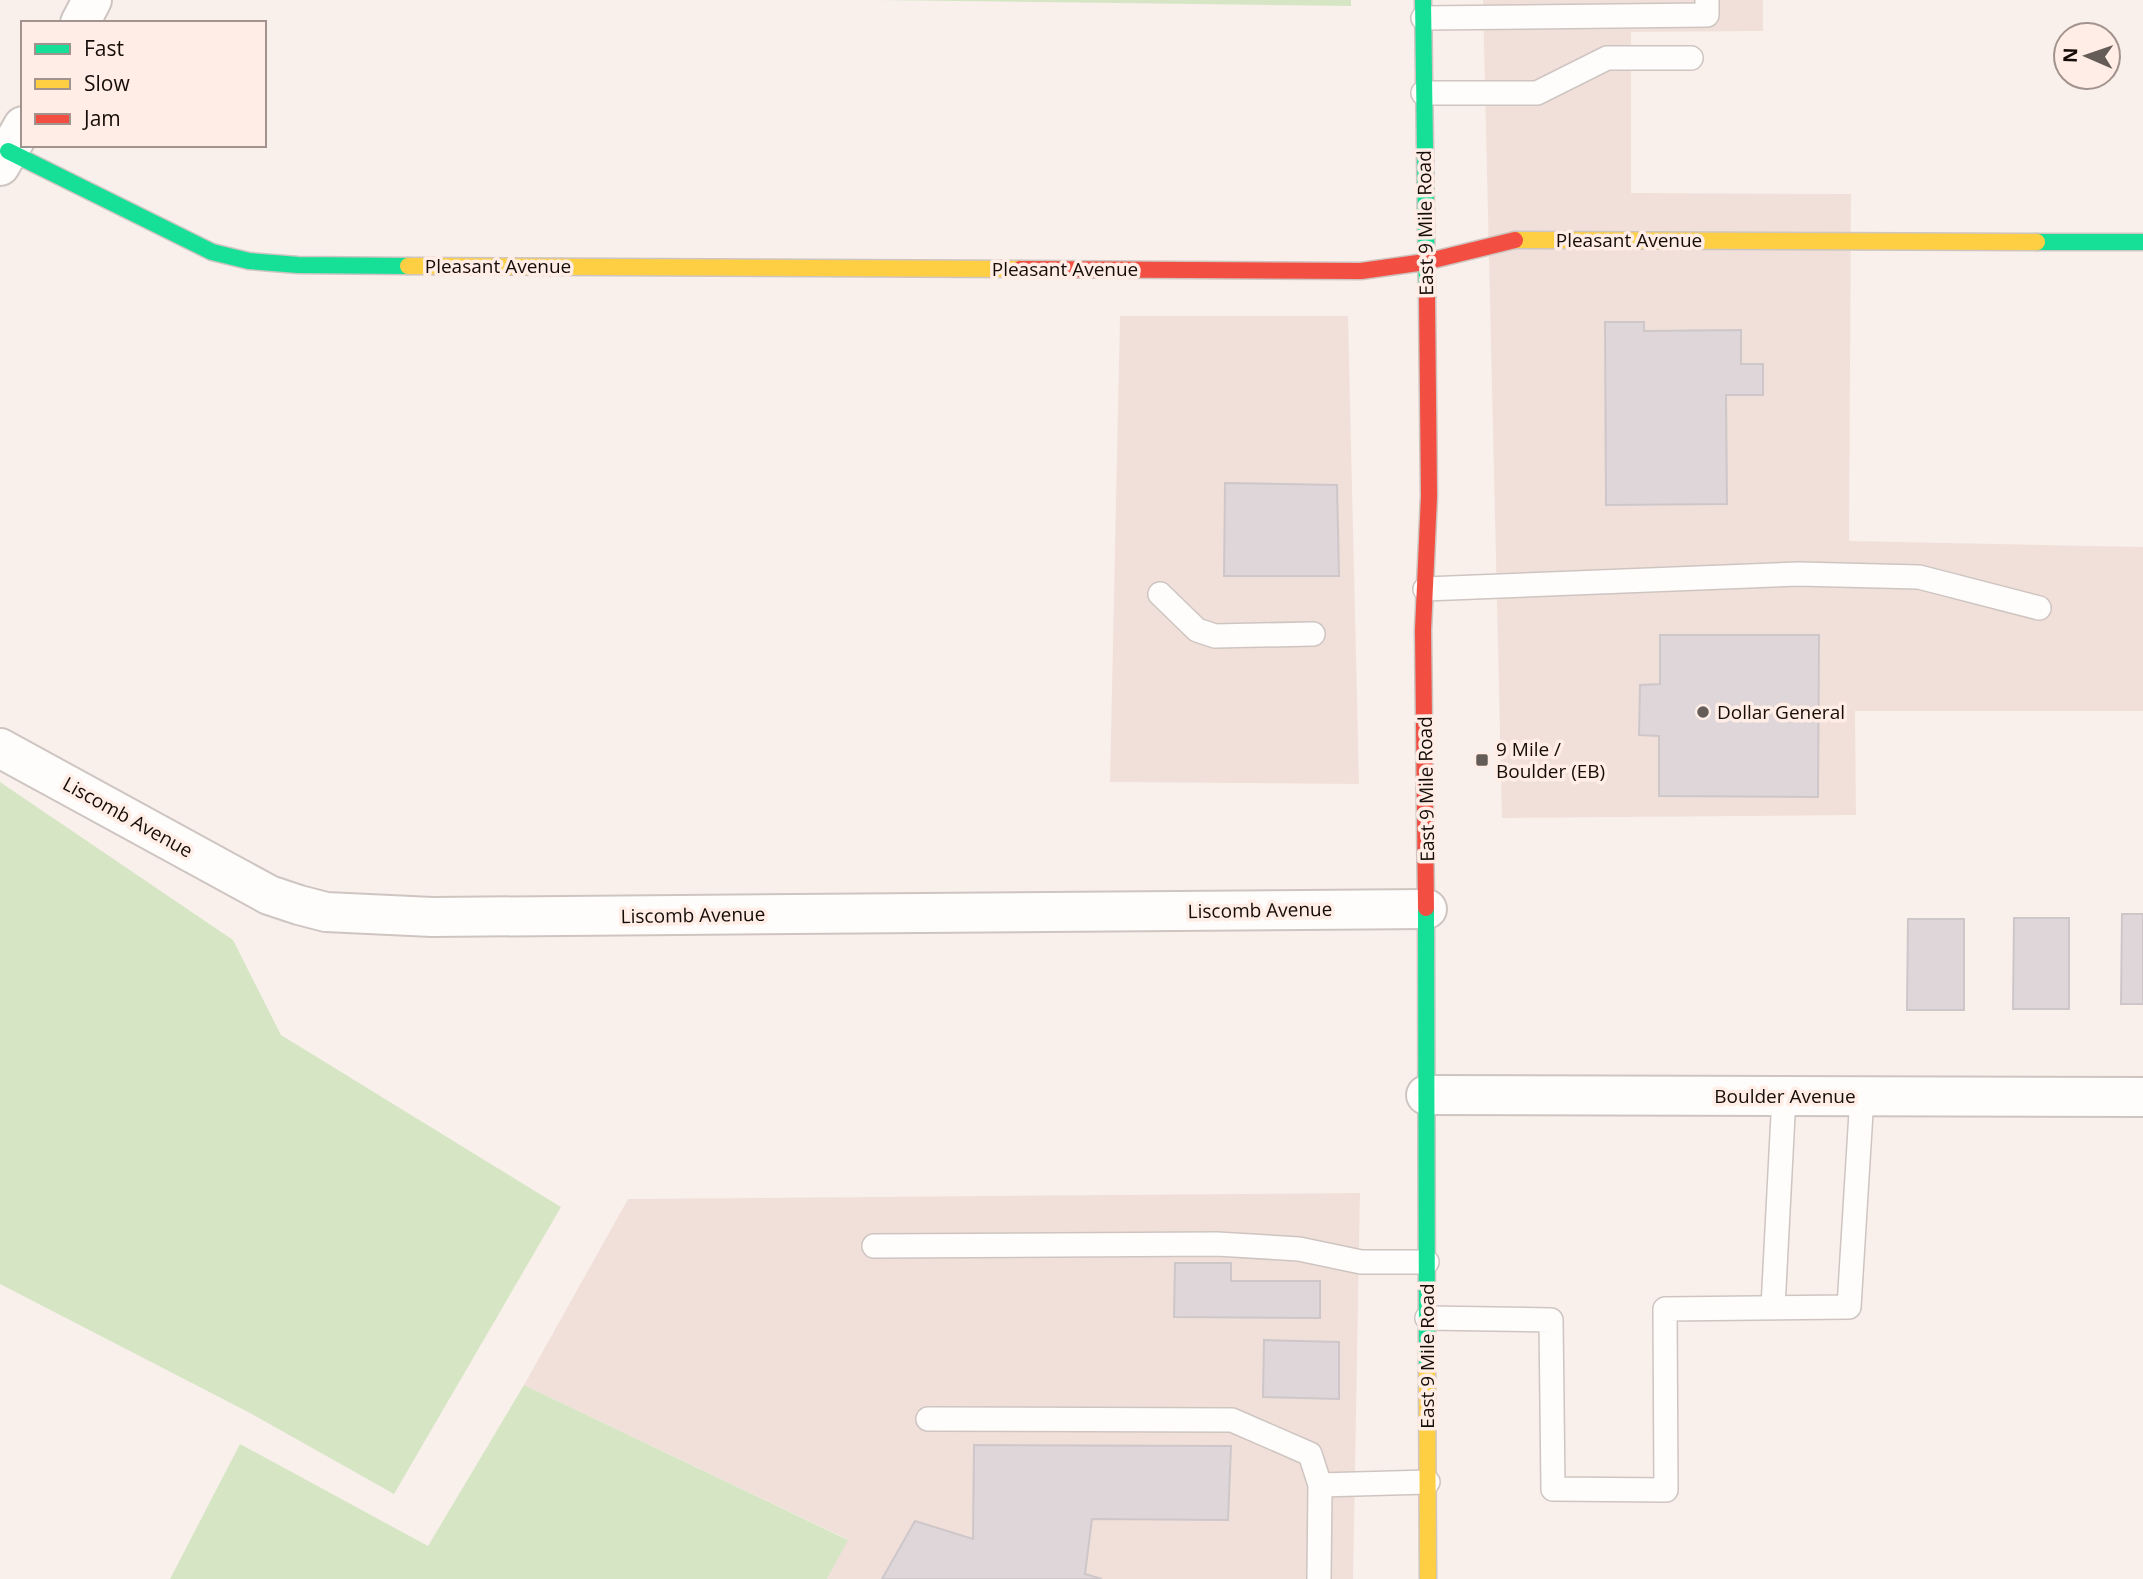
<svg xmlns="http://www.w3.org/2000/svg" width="2143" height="1579" font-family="'Open Sans',sans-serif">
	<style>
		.built { fill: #f1e0da }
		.green { fill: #d6e6c5 }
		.building { fill: #ded6d8; stroke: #cec7c9; stroke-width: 2 }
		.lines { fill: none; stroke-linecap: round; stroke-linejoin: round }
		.lane-casing { stroke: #cec5c1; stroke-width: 26 }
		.street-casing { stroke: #cec5c1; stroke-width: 42 }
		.fast-casing { stroke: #cec5c1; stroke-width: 19 }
		.slow-casing { stroke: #cec5c1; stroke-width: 19 }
		.jam-casing { stroke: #cec5c1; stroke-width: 19 }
		.lane { stroke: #fefdfc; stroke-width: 23 }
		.street { stroke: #fefdfc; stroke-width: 38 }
		.fast { stroke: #16e098; stroke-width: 16 }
		.slow { stroke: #ffcf43; stroke-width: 16 }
		.jam { stroke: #f24e42; stroke-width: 16 }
		.poi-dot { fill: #655c58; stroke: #ffede6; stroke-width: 2.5 }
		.labels { text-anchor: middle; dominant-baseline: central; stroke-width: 7; stroke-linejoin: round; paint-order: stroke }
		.street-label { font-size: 19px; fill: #160d09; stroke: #ffede6 }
		.poi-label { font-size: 19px; fill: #160d09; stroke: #ffede6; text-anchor: start }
	</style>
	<rect width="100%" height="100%" fill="#f9f0ec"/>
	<path class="built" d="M1483,0H1763V31L1631,32V193L1851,194L1849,541L2143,547V711H1855L1856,815L1502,818Z
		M1120,316H1348L1359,784L1110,782Z
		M1360,1193L1353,1579H827L847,1539L524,1385L628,1199Z"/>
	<path class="green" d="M876,0H1351V6Z
		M0,782L233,940L281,1035L561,1207L394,1494L250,1413L0,1284Z
		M524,1385L848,1540L827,1579H170L240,1444L428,1546Z"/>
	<path class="building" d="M1605,322H1644V331L1741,330V364H1763V395H1726L1727,504L1606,505Z
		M1225,483L1337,485L1339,576H1224Z
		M1660,635H1819L1818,797L1659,796V736L1639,735L1640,685L1660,684Z
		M2122,914H2143V1004H2121Z
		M2014,918H2069V1009H2013Z
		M1908,919H1964V1010H1907Z
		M1175,1263H1231V1281H1320V1318L1174,1317Z
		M1264,1340L1339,1342V1399L1263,1397Z
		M974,1445L1231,1446L1228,1520L1092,1519L1085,1574L1102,1579H882L915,1521L973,1539Z"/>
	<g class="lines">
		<g class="lane-casing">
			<path id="lane" d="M1423,18L1707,15V0
				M1423,93H1537L1607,58H1691
				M1425,589L1799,574L1919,577L2039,608
				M1160,594L1197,630L1215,636L1313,634
				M874,1246L1217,1244L1299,1249L1361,1262H1427
				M1773,1307L1784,1096
				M1427,1318L1551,1320L1553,1489L1666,1490L1665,1309L1849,1307L1862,1096
				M928,1419L1232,1420L1310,1454L1320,1485L1319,1579
				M1320,1485L1428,1482"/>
		</g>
		<g class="street-casing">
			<path id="street" d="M80,23L92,0
				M0,166L23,126
				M0,748L269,895L299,905L326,912L432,917L1427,909
				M1426,1095L2143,1097"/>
		</g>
		<g class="fast-casing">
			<path id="fast" d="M1423,0L1427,298
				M8,151L212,252L249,261L298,265L408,266
				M2037,242H2143
				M1426,908L1427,1372"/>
		</g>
		<g class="slow-casing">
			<path id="slow" d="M1515,240L2037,242
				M408,266L1020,269
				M1427,1372L1428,1579"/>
		</g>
		<g class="jam-casing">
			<path id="jam" d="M1020,269L1361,271L1425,262L1515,240
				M1426,908L1423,630L1429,496L1427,298"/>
		</g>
		<use href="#lane" class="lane"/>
		<use href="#street" class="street"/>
		<use href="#fast" class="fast"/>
		<use href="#slow" class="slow"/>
		<use href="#jam" class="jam"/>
	</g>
	<g class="poi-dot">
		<circle cx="1703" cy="712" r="7"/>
		<rect x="1475" y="753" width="14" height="14" rx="3.5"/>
	</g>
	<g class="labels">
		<g class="street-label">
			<text transform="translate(1425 223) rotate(-91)">East 9 Mile Road</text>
			<text x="1629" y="240">Pleasant Avenue</text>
			<text x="498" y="266">Pleasant Avenue</text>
			<text x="1065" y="269">Pleasant Avenue</text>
			<text transform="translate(1426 789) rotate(-91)">East 9 Mile Road</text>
			<text transform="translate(128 817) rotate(29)">Liscomb Avenue</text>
			<text transform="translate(1260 910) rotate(-1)">Liscomb Avenue</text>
			<text transform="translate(693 915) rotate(-1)">Liscomb Avenue</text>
			<text x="1785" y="1096">Boulder Avenue</text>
			<text transform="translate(1427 1356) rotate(-90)">East 9 Mile Road</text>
		</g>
		<g class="poi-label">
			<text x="1717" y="712">Dollar General</text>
			<text x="1496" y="749">9 Mile /<tspan x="1496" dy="22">Boulder (EB)</tspan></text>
		</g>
	</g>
	<rect x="21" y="21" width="245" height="126" fill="#ffede6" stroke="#a2938e" stroke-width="2"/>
	<rect x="35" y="44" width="35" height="10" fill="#16e098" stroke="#a2938e" stroke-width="2"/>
	<text x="84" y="56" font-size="21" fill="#160d09">Fast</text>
	<rect x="35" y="79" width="35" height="10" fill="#ffcf43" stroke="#a2938e" stroke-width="2"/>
	<text x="84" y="91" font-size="21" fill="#160d09">Slow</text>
	<rect x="35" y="114" width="35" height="10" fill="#f24e42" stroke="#a2938e" stroke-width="2"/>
	<text x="84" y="126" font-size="21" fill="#160d09">Jam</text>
	<g transform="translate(2087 56) rotate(272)"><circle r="33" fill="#ffede6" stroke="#a2938e" stroke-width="2"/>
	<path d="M0-5L12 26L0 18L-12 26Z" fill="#655c58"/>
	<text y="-10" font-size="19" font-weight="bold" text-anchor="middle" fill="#160d09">N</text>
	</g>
</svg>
